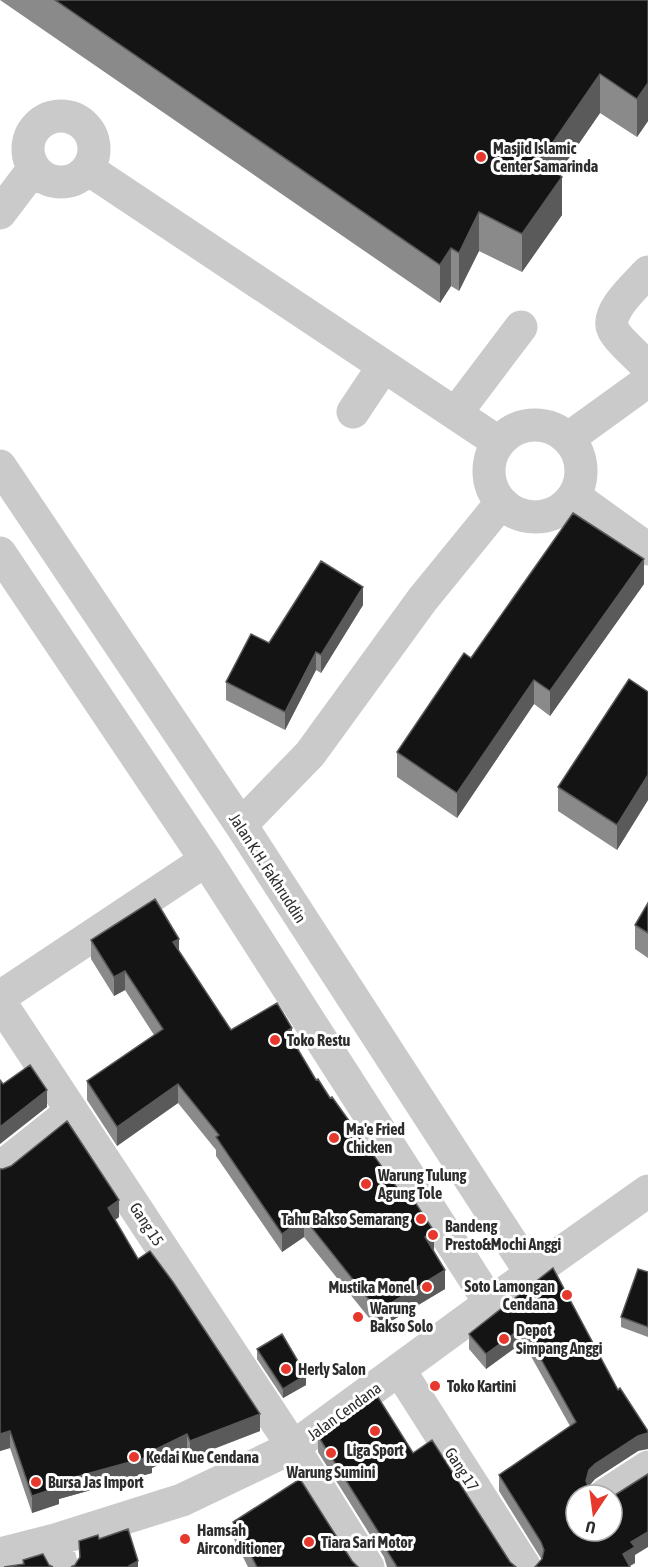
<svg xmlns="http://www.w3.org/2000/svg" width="648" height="1567" font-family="'Asap Condensed',sans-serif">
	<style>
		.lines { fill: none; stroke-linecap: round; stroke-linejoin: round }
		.minor { stroke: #cacaca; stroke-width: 33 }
		.wall { fill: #8a8a8a }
		.shaded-wall { fill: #5a5a5a }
		.building { fill: #141414; stroke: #5a5a5a; stroke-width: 1.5 }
		.poi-dot { fill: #e6382d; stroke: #fff; stroke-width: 2 }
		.labels { text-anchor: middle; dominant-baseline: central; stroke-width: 6; stroke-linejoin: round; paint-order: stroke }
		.poi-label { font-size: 16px; font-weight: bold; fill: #2d2d2d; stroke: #fff; text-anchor: start }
		.street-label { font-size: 16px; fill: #2d2d2d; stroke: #fff }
	</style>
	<rect width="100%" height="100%" fill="#fff"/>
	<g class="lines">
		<path class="minor" d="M28 149a33 33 0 1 1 66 0a33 33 0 1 1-66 0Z
			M88,169L498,442
			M0,213L34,168
			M648,272C637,284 605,312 613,329C616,338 640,359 648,367
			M353,412L383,367
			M456,413L521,327
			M489 471a46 46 0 1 1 92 0a46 46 0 1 1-92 0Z
			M569,438L648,381
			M0,466L241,825L531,1273
			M574,496L648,549
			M0,553L206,860L490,1303
			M241,825L310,754L422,600L501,503
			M0,997L206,860
			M0,1002L293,1447L368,1567
			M0,1168L72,1111
			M400,1371L525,1567
			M605,1495L648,1467
			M55,1540L62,1567
			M0,1554L55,1540L182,1500L293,1447L490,1303L648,1191"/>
	</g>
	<path class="wall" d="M0,0H648V121L637,137L600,113L558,174L562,215L522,272L479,251L459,291L451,286L440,303Z
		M644,584L550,716L534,704L457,818L397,777V752L471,658Z
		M363,605L321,673L316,670L285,730L226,700V682L269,643Z
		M648,692V800L617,850L558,811V787Z
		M648,903V958L635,949V925Z
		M91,940L179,951L231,1030L292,1040L316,1080L330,1098L434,1250L445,1289L378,1329L304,1237L282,1252L216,1156V1150L178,1103L117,1146L87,1100V1081L154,1035L125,990L114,996L91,959Z
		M0,1169L119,1217L115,1220L138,1259L260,1431L190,1458L187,1451L152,1468V1473L59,1499V1504L32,1513L10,1448L0,1451Z
		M553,1268L638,1451L595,1479L589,1486L590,1490L635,1555V1563L630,1566L542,1560L499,1491V1475L570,1426L523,1342L486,1369L469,1349V1334Z
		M648,1272V1337L621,1327V1317Z
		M257,1349L306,1385L283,1398L257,1359Z
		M318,1436L413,1453L510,1562L516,1567H387L384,1557L318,1452Z
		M233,1522L352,1561L358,1567H248L233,1537Z"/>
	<path class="shaded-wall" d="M600,74V113L540,200V161Z
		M648,83V121L637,137V99Z
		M562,177V215L522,272V234Z
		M479,212V251L459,291V253Z
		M451,248V286L440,303V265Z
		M644,559V584L550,716V691Z
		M363,587V605L321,673V655Z
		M316,652V670L285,730V712Z
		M534,680V704L457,818V793Z
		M648,775V800L617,850V825Z
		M179,939V958L173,942Z
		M125,971V990L114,996V977Z
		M292,1028V1047L287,1031Z
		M178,1084V1103L117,1146V1127Z
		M47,1090V1107L0,1144V1127Z
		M119,1200V1217L108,1225V1208Z
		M304,1218V1237L282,1252V1234Z
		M434,1231V1250L425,1256V1237Z
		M445,1270V1289L378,1329V1311Z
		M523,1327V1342L486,1369V1354Z
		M306,1375V1385L283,1398V1389Z
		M260,1414V1431L190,1458V1441Z
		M10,1431V1448L0,1451V1434Z
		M648,1433V1449L638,1451L595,1479L589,1486L586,1481L589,1470L595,1464L638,1436Z
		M187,1434V1451L152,1468V1473L59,1499V1504L32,1513V1496L57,1482L150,1452Z
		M648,1532V1547L635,1555V1563L628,1567L623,1554L631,1542Z
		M138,1561V1567H129V1566Z"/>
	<path class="building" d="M55,0H648V83L637,99L600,74L540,161L562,177L522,234L479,212L459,253L451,248L440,265Z
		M573,513L644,559L550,691L534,680L457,793L397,752L464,653L471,658Z
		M321,561L363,587L321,655L316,652L285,712L226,682L251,634L269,643Z
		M629,679L648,692V775L617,825L558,787Z
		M155,899L179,939L173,942L231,1030L277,1003L292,1028L287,1031L316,1080L318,1079L330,1098L332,1097L408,1203L413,1199L434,1231L425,1237L445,1270L378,1311L304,1218L282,1234L216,1137L219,1135L178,1084L117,1127L87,1081L163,1029L125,971L114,977L91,940Z
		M648,903V933L635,925Z
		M30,1065L47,1090L0,1127V1080L3,1084Z
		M67,1121L119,1200L108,1208L138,1259L150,1251L173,1282L260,1414L190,1441L187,1434L150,1452L152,1456L57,1482L59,1487L32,1496L10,1431L0,1434V1169H3L11,1166Z
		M553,1268L618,1390L620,1388L648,1431V1433L638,1436L595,1464L589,1470L586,1481L590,1490L595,1495H576V1531H612V1496L615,1495L648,1474V1532L631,1542L635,1547L623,1554L630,1567H535L542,1559L544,1550L541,1542L499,1475L576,1422L523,1327L486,1354L469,1334Z
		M638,1269L648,1272V1327L621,1317Z
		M282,1334L306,1375L283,1389L257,1349Z
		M376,1394L413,1453L432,1440L510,1562L516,1567H397L387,1551L384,1541L318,1436Z
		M300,1479L352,1561L358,1567H257L233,1522Z
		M128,1529L138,1561L129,1566V1567H71L75,1565L80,1557L79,1541L98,1535L99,1539Z
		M43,1554L49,1565L53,1567H4L24,1564L23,1560Z"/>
	<g class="poi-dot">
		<circle cx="481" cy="157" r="6"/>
		<circle cx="275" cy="1040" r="6"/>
		<circle cx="334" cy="1138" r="6"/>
		<circle cx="366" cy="1184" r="6"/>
		<circle cx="421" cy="1219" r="6"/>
		<circle cx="433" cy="1235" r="6"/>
		<circle cx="427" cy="1287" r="6"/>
		<circle cx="567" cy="1295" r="6"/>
		<circle cx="358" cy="1317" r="6"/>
		<circle cx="504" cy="1339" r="6"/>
		<circle cx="286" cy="1369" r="6"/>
		<circle cx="435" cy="1386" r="6"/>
		<circle cx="375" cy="1431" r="6"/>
		<circle cx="331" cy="1453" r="6"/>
		<circle cx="134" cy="1457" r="6"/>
		<circle cx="36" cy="1482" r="6"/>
		<circle cx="185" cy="1539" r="6"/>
		<circle cx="309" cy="1542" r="6"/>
	</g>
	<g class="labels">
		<g class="poi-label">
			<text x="493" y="148">Masjid Islamic<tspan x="493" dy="18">Center Samarinda</tspan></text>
			<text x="287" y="1040">Toko Restu</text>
			<text x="346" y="1129">Ma'e Fried<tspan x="346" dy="18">Chicken</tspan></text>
			<text x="378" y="1175">Warung Tulung<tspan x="378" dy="18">Agung Tole</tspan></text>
			<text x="409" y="1219" text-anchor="end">Tahu Bakso Semarang</text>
			<text x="445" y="1226">Bandeng<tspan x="445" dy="18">Presto&amp;Mochi Anggi</tspan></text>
			<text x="555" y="1286" text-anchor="end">Soto Lamongan<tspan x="555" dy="18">Cendana</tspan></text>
			<text x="415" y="1287" text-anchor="end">Mustika Monel</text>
			<text x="370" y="1308">Warung<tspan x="370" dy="18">Bakso Solo</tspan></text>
			<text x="516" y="1330">Depot<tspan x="516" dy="18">Simpang Anggi</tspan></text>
			<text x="298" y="1369">Herly Salon</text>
			<text x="447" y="1386">Toko Kartini</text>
			<text x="375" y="1450" text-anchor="middle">Liga Sport</text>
			<text x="146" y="1457">Kedai Kue Cendana</text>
			<text x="331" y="1472" text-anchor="middle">Warung Sumini</text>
			<text x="48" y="1482">Bursa Jas Import</text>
			<text x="197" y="1530">Hamsah<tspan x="197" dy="18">Airconditioner</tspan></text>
			<text x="321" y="1542">Tiara Sari Motor</text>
		</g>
		<g class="street-label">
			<text transform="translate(268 868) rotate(57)">Jalan K.H. Fakhruddin</text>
			<text transform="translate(147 1224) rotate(57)">Gang 15</text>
			<text transform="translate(344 1411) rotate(-36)">Jalan Cendana</text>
			<text transform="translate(462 1469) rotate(57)">Gang 17</text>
		</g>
	</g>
	<g transform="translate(594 1513) rotate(193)"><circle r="28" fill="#ffffff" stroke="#ababab" stroke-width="1.5"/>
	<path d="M0-4.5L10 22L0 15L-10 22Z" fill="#e6382d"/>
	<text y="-9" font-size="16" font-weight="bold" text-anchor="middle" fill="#2d2d2d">U</text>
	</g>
</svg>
